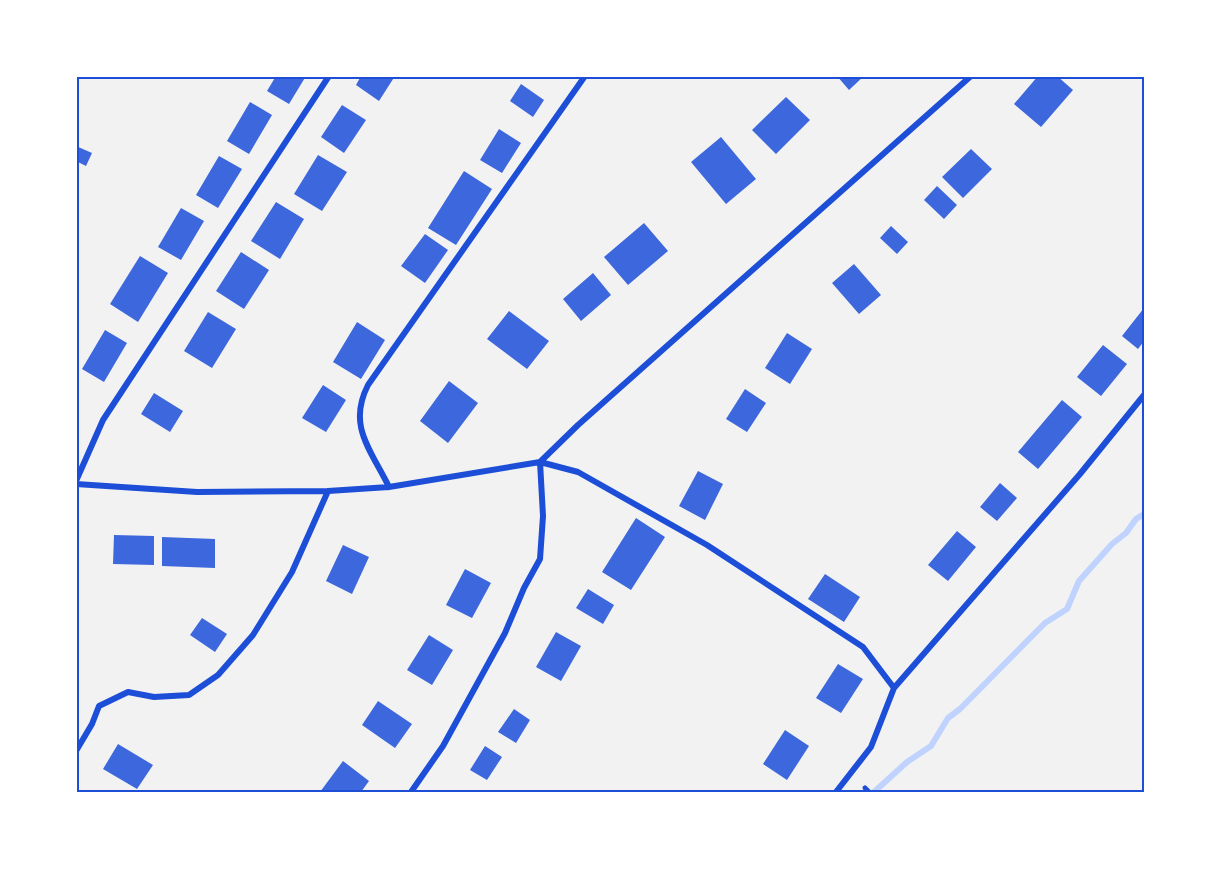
<svg xmlns="http://www.w3.org/2000/svg" width="1221" height="869" font-family="'Open Sans',sans-serif">
	<style>
		.lines { fill: none; stroke-linecap: round; stroke-linejoin: round }
		.stream { stroke: #bfd3fe; stroke-width: 6 }
		.building { fill: #3d67dc }
		.pedestrian { stroke: #1d4ed8; stroke-width: 5 }
		.minor { stroke: #1d4ed8; stroke-width: 6 }
		.neatline { fill: none; stroke: #1d4ed8; stroke-width: 2 }
	</style>
	<rect width="100%" height="100%" fill="#f2f2f2"/>
	<g class="lines">
		<path class="stream" d="M874,792L907,762L931,746L948,718L960,709L1045,623L1067,609L1079,581L1112,544L1126,533L1136,519L1144,514"/>
	</g>
	<path class="building" d="M276,76H306L289,104L267,91Z
		M361,76H395L379,101L356,85Z
		M837,76H864L849,90Z
		M1038,76H1057L1073,90L1041,127L1014,104Z
		M521,84L544,100L533,117L510,101Z
		M786,97L810,120L776,154L752,130Z
		M250,102L272,115L249,154L227,141Z
		M342,105L366,120L344,153L321,137Z
		M499,129L521,143L502,173L480,160Z
		M721,137L756,179L726,204L691,162Z
		M76,146L92,153L86,166L76,161Z
		M971,149L992,169L963,198L942,177Z
		M318,155L347,172L322,211L294,194Z
		M219,156L242,169L218,208L196,195Z
		M464,171L492,189L456,245L428,228Z
		M937,186L957,205L944,219L924,200Z
		M276,202L304,219L280,259L251,241Z
		M181,208L204,221L181,260L158,247Z
		M644,223L668,251L628,285L604,257Z
		M891,226L908,242L897,254L880,238Z
		M425,234L448,250L425,283L401,266Z
		M241,252L269,270L244,309L216,291Z
		M140,256L168,273L138,322L110,304Z
		M854,264L881,295L859,314L832,283Z
		M593,273L611,295L581,321L563,299Z
		M1144,308V341L1138,349L1122,336Z
		M509,311L549,341L527,369L487,339Z
		M208,312L236,329L212,368L184,351Z
		M357,322L385,340L361,379L333,362Z
		M105,330L127,343L104,382L82,369Z
		M787,333L812,349L790,384L765,368Z
		M1103,345L1127,364L1101,396L1077,377Z
		M449,381L478,403L448,443L420,421Z
		M323,385L346,400L326,432L302,418Z
		M745,389L766,403L747,432L726,419Z
		M154,393L183,411L170,432L141,414Z
		M1062,400L1082,417L1038,469L1018,452Z
		M698,471L723,484L705,520L679,506Z
		M1000,483L1017,498L997,521L980,507Z
		M636,518L665,537L631,590L602,572Z
		M957,531L976,547L948,581L928,565Z
		M114,535L154,536V565L113,564Z
		M162,537L215,539V568L162,566Z
		M343,545L369,557L352,594L326,581Z
		M465,569L491,583L472,618L446,605Z
		M825,574L860,597L844,622L808,599Z
		M588,589L614,605L603,624L576,608Z
		M202,618L227,634L215,652L190,635Z
		M556,632L581,646L561,681L536,667Z
		M429,635L453,650L432,685L407,670Z
		M838,664L863,679L841,713L816,698Z
		M378,701L412,724L395,748L362,725Z
		M514,709L530,720L516,743L498,732Z
		M785,730L809,746L787,780L763,764Z
		M118,744L153,765L137,789L103,769Z
		M485,746L502,757L487,780L470,770Z
		M343,761L369,781L361,792H320Z"/>
	<g class="lines">
		<path class="pedestrian" d="M865,788L869,792"/>
		<path class="minor" d="M76,481L103,420L329,76
			M76,484L197,492L328,491L389,487L540,462L578,472L707,545L863,647L894,688
			M389,487C371,450 347,426 368,385L585,76
			M76,751L92,724L99,706L128,692L154,697L189,695L218,675L253,635L292,572L328,491
			M411,792L443,746L505,633L524,588L540,559L543,516L540,462L578,425L971,76
			M836,792L871,747L894,688L1080,474L1144,395"/>
	</g>
	<rect width="1221" height="869" fill="none" stroke="#ffffff" stroke-width="156"/>
	<rect x="78" y="78" width="1065" height="713" class="neatline"/>
</svg>
